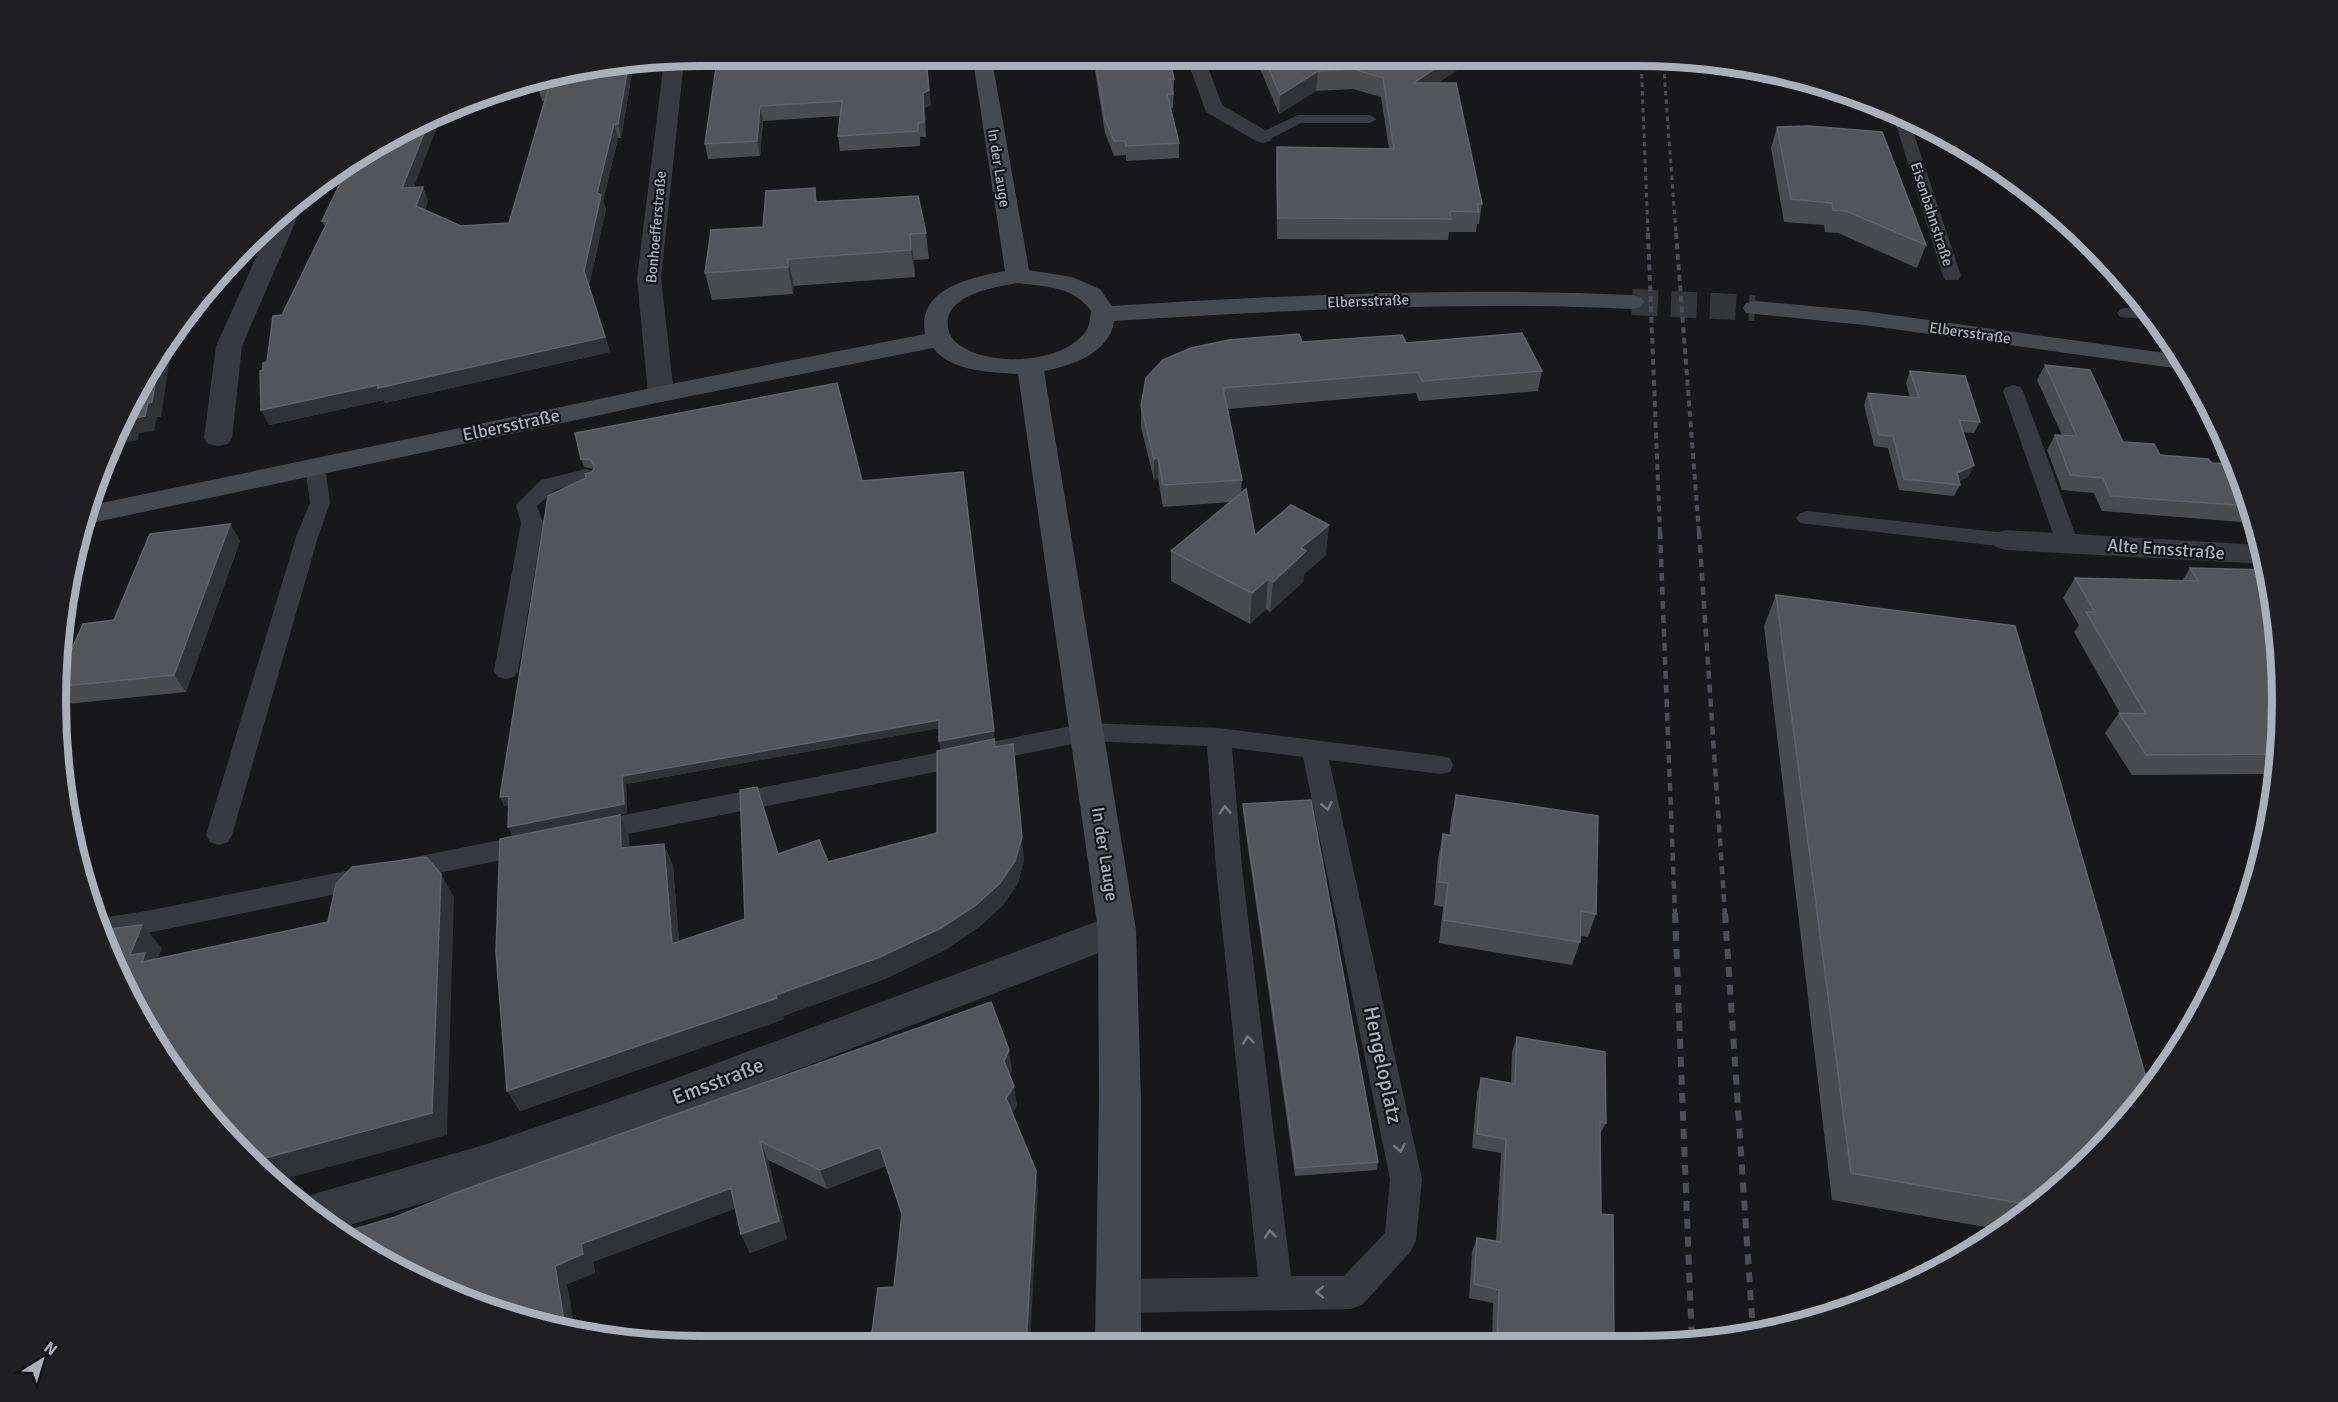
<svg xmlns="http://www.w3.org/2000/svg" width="2338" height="1402" font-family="Signika,sans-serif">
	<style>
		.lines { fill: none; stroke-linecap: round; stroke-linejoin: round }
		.secondary-tunnel { stroke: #35363a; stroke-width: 26; stroke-dasharray: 26 13; stroke-linecap: butt }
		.lane { fill: #383a3f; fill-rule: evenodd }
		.street { fill: #383a3f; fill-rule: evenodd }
		.secondary { fill: #46494f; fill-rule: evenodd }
		.rail-far3 { stroke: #4b4e54; stroke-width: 3; stroke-dasharray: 4.5 4; stroke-linecap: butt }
		.rail-far2 { stroke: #4b4e54; stroke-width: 4; stroke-dasharray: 6 4.5; stroke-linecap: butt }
		.rail-far1 { stroke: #4b4e54; stroke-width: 4.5; stroke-dasharray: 8 6; stroke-linecap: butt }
		.rail { stroke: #4b4e54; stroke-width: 6; stroke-dasharray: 10 8; stroke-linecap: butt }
		.wall { fill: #494b4f }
		.shaded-wall { fill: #313235 }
		.building { fill: #54555b; stroke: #61636a; stroke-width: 1.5 }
		.oneway { stroke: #777a83 }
		.labels { text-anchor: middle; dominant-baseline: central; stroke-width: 4.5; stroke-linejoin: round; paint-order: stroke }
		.far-street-label { font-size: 15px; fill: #aaafba; stroke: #131315 }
		.street-label { font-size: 18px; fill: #aaafba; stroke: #131315 }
		.near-street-label { font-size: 21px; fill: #aaafba; stroke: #131315 }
		.rim { fill: none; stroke: #aaafba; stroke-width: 8 }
	</style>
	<rect width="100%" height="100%" fill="#18181a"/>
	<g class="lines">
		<path class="secondary-tunnel" d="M1632,302L1755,308"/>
		<path class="lane" d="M1298,115H1370L1377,119L1370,123H1301L1268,140L1263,142L1255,137L1258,134Z
			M1896,115L1910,122L1961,276L1958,280H1946L1943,276L1894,118Z
			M2126,308L2147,310L2156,320L2120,317L2117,313L2120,309Z
			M2013,385L2020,387L2023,391L2078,542L2075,547L2067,549L2059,547L2056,542L2003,391L2006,387Z
			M315,460L322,462L325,466L330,503L318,537L232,835L228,842L219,845L210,842L206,835L296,537L310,503L305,466L308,462Z
			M586,469L593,471L596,475L593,479L555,490L537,506L543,523L518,671L514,677L506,679L498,677L494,671L521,523L516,505L541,480Z
			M1807,511L2006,533L2014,535L2017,540L2014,545L2006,547L1800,523L1796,518L1800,513Z
			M1087,723L1219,728L1441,756L1450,758L1453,765L1450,772L1441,774L1329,760L1422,1179L1416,1240L1411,1251L1363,1304L1351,1309L1120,1313L1108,1308L1103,1296L1108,1284L1120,1279L1258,1277L1216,868L1207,746L1087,741L594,841L585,838L581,831L585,824L594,821ZM1232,748L1303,757L1390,1179L1385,1233L1344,1276H1291L1242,868Z
			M530,834L539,837L543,844L539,851L530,854L152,932L104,940L95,919L152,910Z"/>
		<path class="street" d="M1187,59H1205L1222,105L1270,133L1273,137L1270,141L1263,143L1256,141L1206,112Z
			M664,61H684L661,278L674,394L670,400L661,402L652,400L648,394L637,278Z
			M1791,79L1845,90L1887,111L1879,113L1872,111L1793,85Z
			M299,197L304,202L242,346L232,438L228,444L218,446L208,444L204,438L216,346L274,218Z
			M2006,530L2261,545L2267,564L2006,550L1996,547L1991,540L1996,533Z
			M1117,914L1130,919L1136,930L1130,941L666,1120L487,1184L333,1230L298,1201L314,1194L487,1144L666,1082Z"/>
		<path class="secondary" d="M973,60H992L1029,270L1072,277L1100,289L1112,306C1285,295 1458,287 1632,295L1641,297L1644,302L1641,307L1632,309C1459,301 1287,310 1114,321C1110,353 1071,366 1044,371L1136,930L1141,1100V1345H1095L1099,1100L1098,930L1018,374C989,372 953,372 933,348L661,402L82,525L87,506L661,386L925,334C917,288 970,278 1005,271ZM1018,283C1046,287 1074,286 1091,311C1090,317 1090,325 1087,329C1067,364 990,367 961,346C953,341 950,336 948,328C943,295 994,287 1018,283Z
			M1755,301L1864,311L2180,355L2188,370L1864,325L1746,313L1743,308L1746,303Z"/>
		<path class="rail-far3" d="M1641,57L1648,234
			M1663,57L1676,234"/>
		<path class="rail-far2" d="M1648,233L1660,533
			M1676,233L1699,533"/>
		<path class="rail-far1" d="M1660,531L1675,914
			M1699,531L1725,914"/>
		<path class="rail" d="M1675,913L1692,1343
			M1725,913L1753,1333"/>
	</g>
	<path class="wall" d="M1461,58L1460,68L1438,83L1482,204L1479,224H1477L1476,232H1449L1448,240L1277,239L1276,167L1277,147L1389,149L1381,97L1353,89L1316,91L1279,114L1256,59Z
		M1093,59H1170L1174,79L1173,108H1171L1179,143V158L1126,161V155L1114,156L1105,133Z
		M616,61H634L621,138H618L603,201L606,209L589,286L610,352L385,403L384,400L269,425L263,370L267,362L282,315L325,226L322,221L415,122L443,111L413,187H423L428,201L425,210L461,226L509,223L544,101H542L538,87Z
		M717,61L883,62L931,105L925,108L926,137H920V146L840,151L838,136L840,116L763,121L760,156L708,159L705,144Z
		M1777,127L1926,245L1917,268L1838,233L1825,232L1824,225L1784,222L1771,148Z
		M815,188L817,202L926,233L929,259L914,260L915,277L794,286L793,294L712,300L705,273L763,227Z
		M1302,342L1406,343L1542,371L1538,391L1419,401L1416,393L1228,409L1242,480L1241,493L1255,535L1326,555L1304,574L1303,582L1270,612L1266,609L1250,624L1171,581V551L1231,502L1163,507L1158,479L1154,480L1141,427V406Z
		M2045,365L2123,442L2160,455L2212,463L2236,464L2254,523L2102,511L2094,493L2062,490L2047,450L2055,435H2062L2037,380Z
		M1910,371L1980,422L1974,433L1963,432L1974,465L1968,477L1959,481L1960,485L1954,496L1899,490L1888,448L1874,446L1864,405L1868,393L1910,398L1906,383Z
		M581,459L862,481L995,747L1024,859L1018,883L1003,905L979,927L945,950L885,979L783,1016L784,1019L520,1111L507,1091L620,815L629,837V847L664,844L673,866L679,942L745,919L778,854L828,862L937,833L941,750L939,741V728L626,784L627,813L512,836L508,805L504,806L586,478L594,469L584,467Z
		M230,524L240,541L186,692L67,704L56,690L57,683L114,620Z
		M2190,568L2282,701L2275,779L2267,774L2132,775L2105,733L2119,713H2120L2074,632L2079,625L2063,598L2075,578L2182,581Z
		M1776,595L2063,1186L2002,1230L1832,1200L1764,626Z
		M1456,795L1596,914L1588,937L1580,936V942L1572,965L1439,943L1443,907L1434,905L1438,858L1443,834L1449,836L1451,819Z
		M1243,804L1378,1162L1377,1170L1295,1176L1243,813Z
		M1517,1037L1606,1123L1600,1134L1601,1214L1614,1345H1492L1493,1303L1469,1298L1472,1252L1477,1238L1496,1241L1501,1153L1472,1148L1477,1093L1481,1078L1511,1083L1512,1052Z
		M1012,1070L1009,1076L1017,1106L1012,1113L1038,1190L872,1332L894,1287L902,1215L886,1166L827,1189L768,1160L787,1239L750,1253L741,1234L736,1208L593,1262L595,1273L567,1284L342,1238Z"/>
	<path class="shaded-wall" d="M1450,58H1461L1460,68L1412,102L1414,83Z
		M926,60L931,105L925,108L926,137L924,122L923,93Z
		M629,61H634L621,138L618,124Z
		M1318,71L1316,91L1279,114L1280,95Z
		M760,106L763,121L760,156L757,141Z
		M443,111L408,203L402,188L431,116Z
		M614,124L618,138L603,201L606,209L589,286L584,271L597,193Z
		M423,187L428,201L422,221L416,206Z
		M910,234L914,260L915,277L911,250Z
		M788,259L794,286L793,294L788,267Z
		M174,331L161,417H157L154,431L139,433L138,440L118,444L117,450L111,452L123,427L130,419L164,342Z
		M605,337L610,352L385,403L384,400L269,425L261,410Z
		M1158,458V479L1154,480V459Z
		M1974,465L1968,477L1951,484L1957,473Z
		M963,472L995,739L941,750L939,741Z
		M230,524L240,541L186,692L174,675Z
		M1329,525L1326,555L1304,574L1303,582L1270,612L1273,582L1301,548Z
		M1268,579L1266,609L1250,624L1252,593Z
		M939,720L941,728L626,784L627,813L512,836L508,827L622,776Z
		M1013,744L1024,859L1018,883L1003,905L979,927L945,950L885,979L783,1016L776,995L880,957Z
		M509,796L513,804L504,806L500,797Z
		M620,815L629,837L631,870L621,848Z
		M664,844L673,866L681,966L672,944Z
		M441,874L454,897L447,1135L274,1182L250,1162Z
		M142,925L162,948L155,964L165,975L130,955Z
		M777,998L784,1019L520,1111L507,1091Z
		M1009,1050L1012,1070L1007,1082L1004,1061Z
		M1014,1086L1017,1106L1009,1118L1006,1098Z
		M760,1141L768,1160L787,1239L750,1253L741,1234Z
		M880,1147L886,1166L827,1189L820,1170Z
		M1036,1171L1038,1190L1030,1345H1026Z
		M731,1188L740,1207L593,1262L595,1273L567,1284L575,1328L565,1326L555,1266L581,1244Z"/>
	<path class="building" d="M1450,58L1414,83H1456L1482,204H1477L1479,212L1450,211L1451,219L1278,218L1277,147L1394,149L1383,78L1354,69L1318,71L1280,95L1265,59Z
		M1095,59H1170L1174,79H1170L1173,94H1167L1179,143L1126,146L1125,141H1114L1105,119Z
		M882,60L883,62L926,60L929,90L923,93L924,122L918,123V131L838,136L842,101L760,106L757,141L705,144L717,61Z
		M616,61H629L618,124H614L597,193L601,195L584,271L605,337L378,388V385L261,410L260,371L263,370V363L267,362L273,316L282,315L328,221H322L350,163L415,122L431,116L402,188L423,187L416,206L461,226L509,223L549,87H538L541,79Z
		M1809,126L1882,132L1926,245L1846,211L1833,210L1832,203L1791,199L1777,127Z
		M815,188V202L918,196L926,233L910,234L911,250L788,259V267L705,273L711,230L763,227L766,191Z
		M1522,333L1542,371L1422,381L1418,372L1223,388L1242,480L1163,485L1158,458L1154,459L1141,406L1146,378L1163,360L1191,348L1229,340L1299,334L1302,342L1402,335L1406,343Z
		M161,350L152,402L148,403L145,416L130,419L129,425L123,427Z
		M2045,365L2090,370L2123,442L2154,444L2160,455L2208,459L2212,463L2236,464L2249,506L2111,496L2103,478L2070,475L2055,435L2077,436Z
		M1910,371L1965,376L1980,422L1959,420L1974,465L1957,473L1960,485L1904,479L1893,436L1879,435L1868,393L1919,398Z
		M837,383L862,481L963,472L994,731L939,741V720L622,776L624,804L508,827L509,796L500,797L548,496L586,478L585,474L592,472L595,467L591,460L581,459L575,433Z
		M1246,489L1255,535L1291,505L1329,525L1301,548L1306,551L1273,582L1268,579L1252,593L1171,551Z
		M230,524L174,675L56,687L57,683L83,624L114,620L150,534Z
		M2190,568L2269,570L2270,575L2282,701L2277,754L2146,755L2119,713L2146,714L2086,612H2095L2075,578L2198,581Z
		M1776,595L2015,626L2149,1088L2063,1186L2036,1206L1851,1173Z
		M994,739L995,747L1013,744L1022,837L1015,861L1000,883L976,905L941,928L880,957L776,995L777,998L507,1091L496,952L500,839L620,815L621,848L664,844L672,944L745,919L740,790L757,787L778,854L819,840L828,862L937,833V751Z
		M1456,795L1598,816L1596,914L1581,911L1580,942L1444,920L1448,883L1439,882L1443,834L1452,836Z
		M1311,800L1378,1162L1296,1168L1243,804Z
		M426,857L441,874L432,1113L250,1162L245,1158L189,1094L142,1023L100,930L142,925L130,955L145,953L142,962L328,922L336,884L352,867Z
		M991,1002L1009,1050L1004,1061L1014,1086L1006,1098L1036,1171L1026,1345H849L872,1332L878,1288L894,1287L902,1214L880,1147L820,1170L760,1141L779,1221L741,1234L731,1188L581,1244L583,1254L555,1266L565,1326L493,1312L342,1238L338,1234L395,1217L455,1193Z
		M1517,1037L1605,1052L1606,1123L1600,1122L1601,1214L1613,1215L1614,1345H1497L1499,1290L1474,1284L1477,1238L1501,1242L1506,1139L1477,1134L1481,1078L1515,1084Z"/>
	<defs><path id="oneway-chevron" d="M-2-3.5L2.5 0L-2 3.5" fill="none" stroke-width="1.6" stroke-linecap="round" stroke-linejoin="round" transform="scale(1.5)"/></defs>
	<g class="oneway">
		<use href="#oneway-chevron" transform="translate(1327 806) rotate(78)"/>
		<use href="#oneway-chevron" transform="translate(1225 810) rotate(-94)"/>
		<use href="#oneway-chevron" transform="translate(1248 1040) rotate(-96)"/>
		<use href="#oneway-chevron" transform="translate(1400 1148) rotate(79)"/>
		<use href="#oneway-chevron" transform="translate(1270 1234) rotate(-96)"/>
		<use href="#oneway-chevron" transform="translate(1320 1292) rotate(180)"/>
	</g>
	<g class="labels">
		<g class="far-street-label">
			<text transform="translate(999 168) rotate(81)">In der Lauge</text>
			<text transform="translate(1932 214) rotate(72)">Eisenbahnstraße</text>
			<text transform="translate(656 227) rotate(-85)">Bonhoefferstraße</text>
			<text transform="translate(1368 301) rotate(-2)">Elbersstraße</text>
			<text transform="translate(1970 333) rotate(8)">Elbersstraße</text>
		</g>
		<g class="street-label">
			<text transform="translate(511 425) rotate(-12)">Elbersstraße</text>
			<text transform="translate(2166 549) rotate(4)">Alte Emsstraße</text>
			<text transform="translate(1105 854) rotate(81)">In der Lauge</text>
		</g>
		<g class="near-street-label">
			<text transform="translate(1383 1065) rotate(78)">Hengeloplatz</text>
			<text transform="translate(718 1081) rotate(-21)">Emsstraße</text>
		</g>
	</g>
	<path d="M0 0H2338V1402H0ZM701 66H1637A635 635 0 0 1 2272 701V701A635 635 0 0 1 1637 1336H701A635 635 0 0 1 66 701V701A635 635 0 0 1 701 66Z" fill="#1f1f22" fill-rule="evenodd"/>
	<path class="rim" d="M701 66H1637A635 635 0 0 1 2272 701V701A635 635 0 0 1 1637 1336H701A635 635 0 0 1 66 701V701A635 635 0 0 1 701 66Z"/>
	<g transform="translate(42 1360) rotate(37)" stroke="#131315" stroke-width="4.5" paint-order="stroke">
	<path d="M0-4.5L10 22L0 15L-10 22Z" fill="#aaafba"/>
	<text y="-9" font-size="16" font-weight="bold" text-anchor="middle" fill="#aaafba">N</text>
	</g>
</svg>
